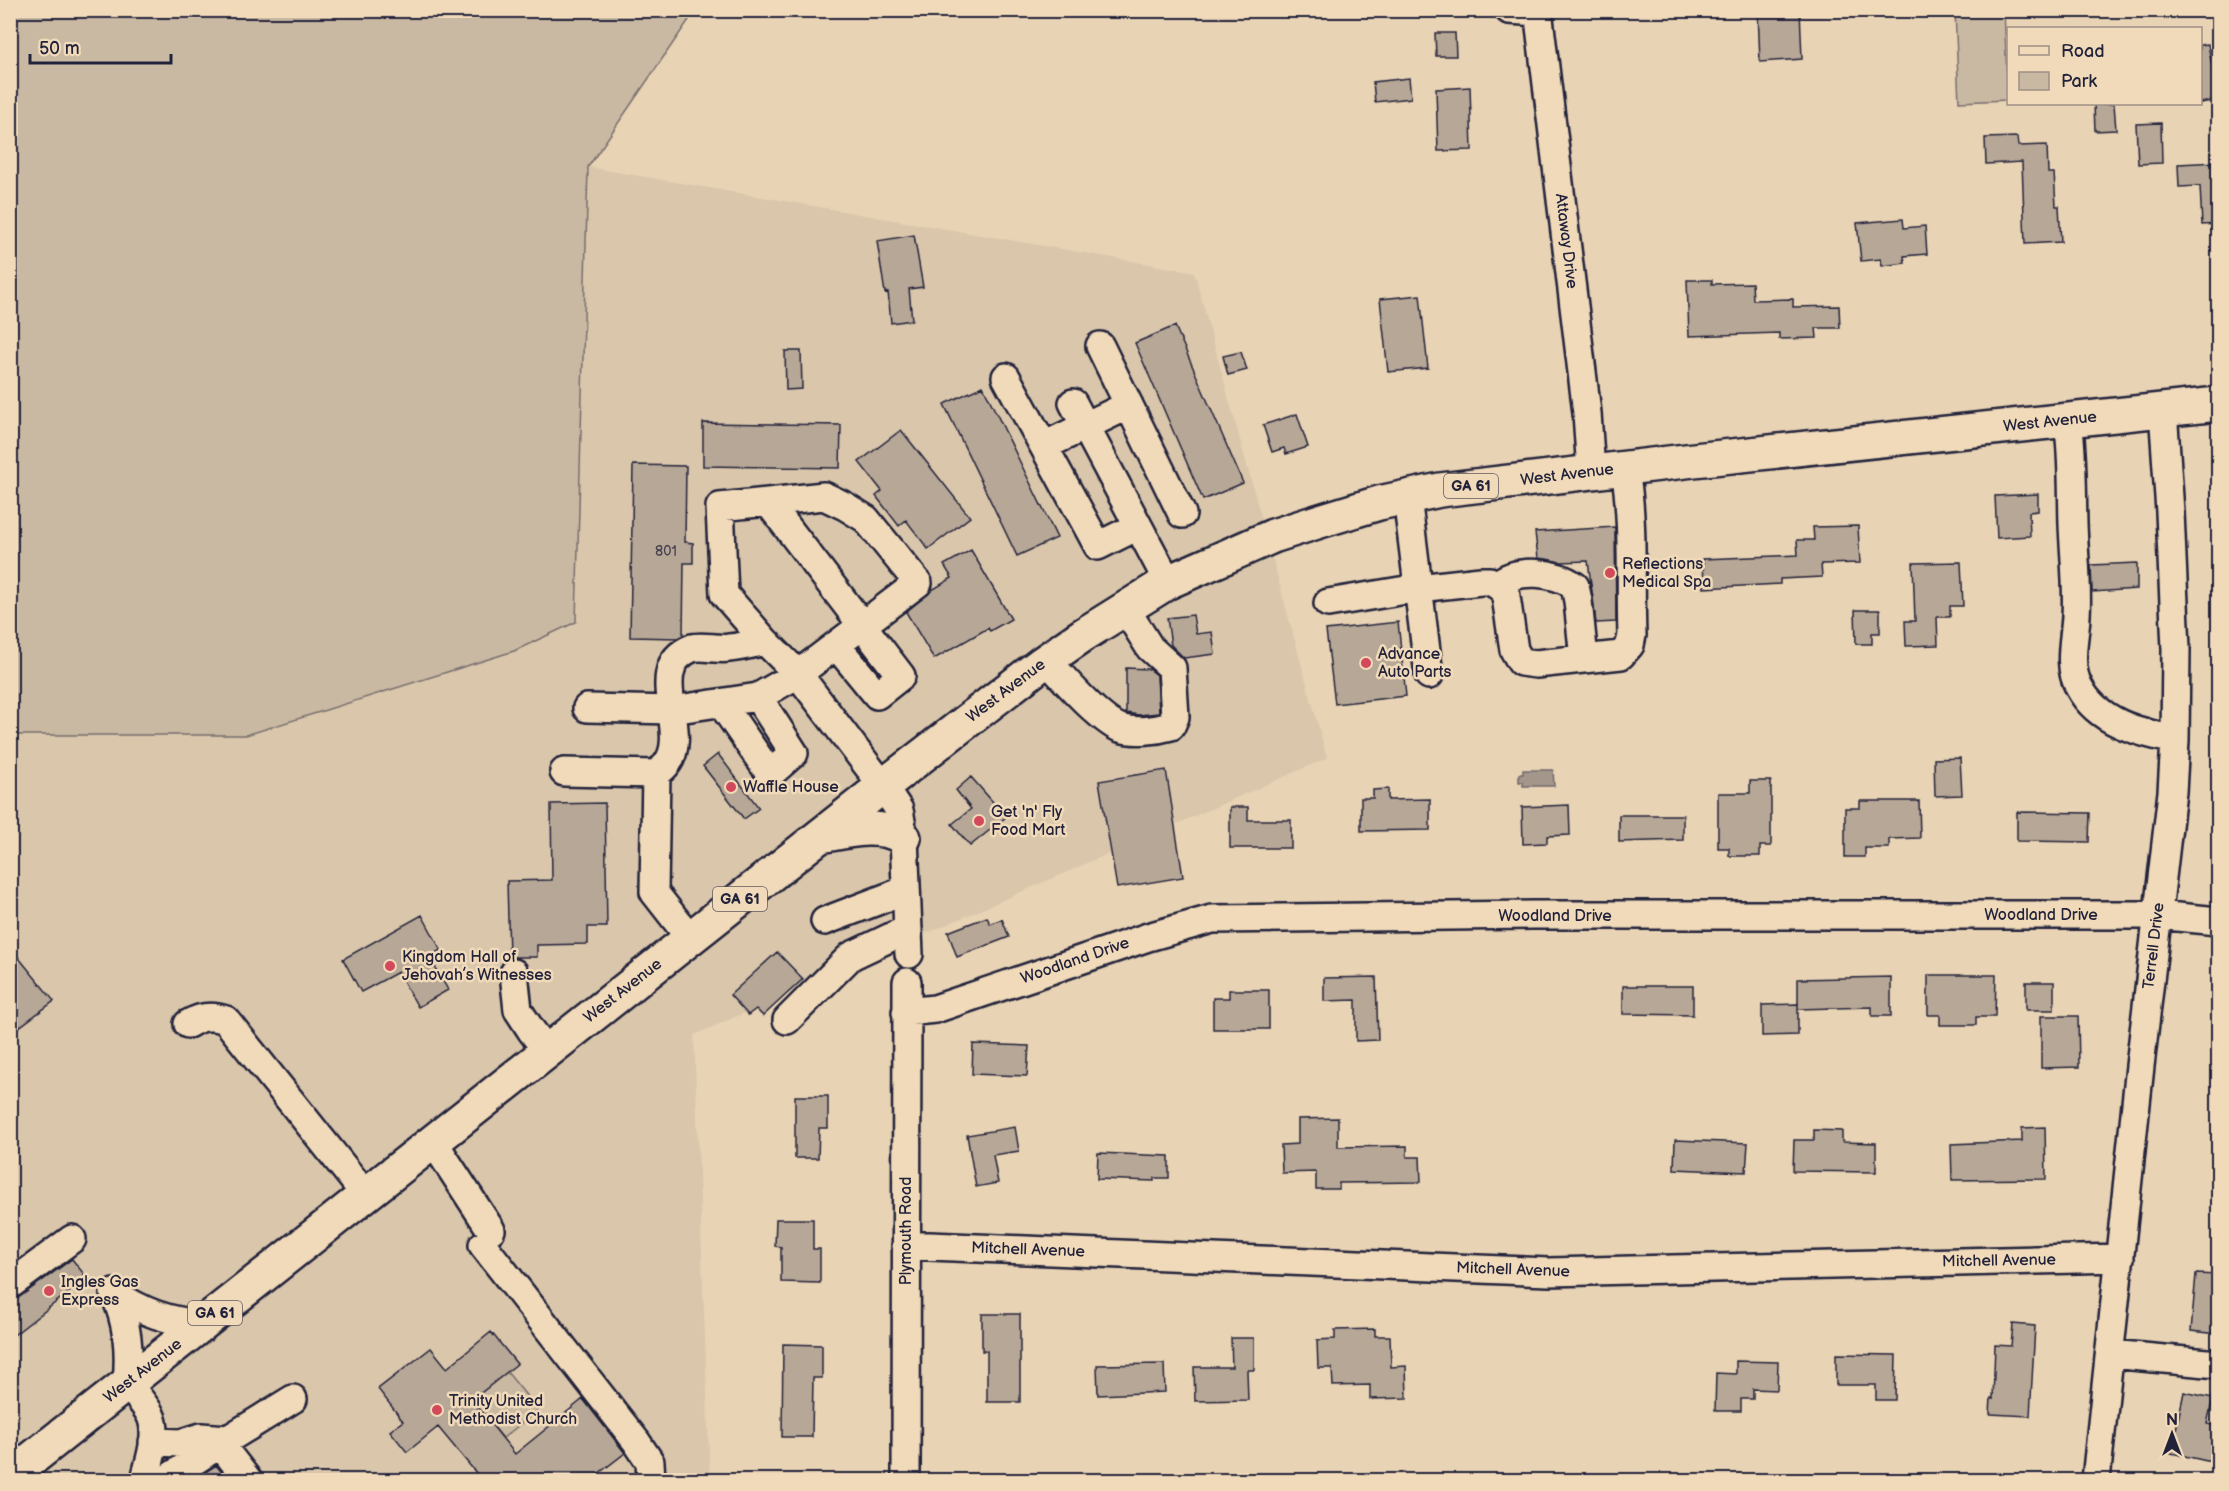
<svg xmlns="http://www.w3.org/2000/svg" width="2229" height="1491" font-family="'Balsamiq Sans',sans-serif">
	<style>
		.built { fill: #d9c6ab }
		.green { fill: #cab9a2; stroke: #766e6e; stroke-width: 1.5 }
		.water { fill: #a4968b; stroke: #70686b; stroke-width: 1.5 }
		.building { fill: #b7a796; stroke: #22223b; stroke-width: 1.5 }
		.lines { fill: none; stroke-linecap: round; stroke-linejoin: round }
		.minor-casing { stroke: #22223b; stroke-width: 32 }
		.major-casing { stroke: #22223b; stroke-width: 38 }
		.minor { stroke: #f0dab9; stroke-width: 27 }
		.major { stroke: #f0dab9; stroke-width: 33 }
		.poi-dot { fill: #d1495b; stroke: #f0dab9; stroke-width: 2 }
		.labels { text-anchor: middle; dominant-baseline: central; stroke-width: 5; stroke-linejoin: round; paint-order: stroke }
		.number-label { font-size: 14px; fill: #474352 }
		.shield { fill: #f0dab9; stroke: #605961; stroke-width: 1.5 }
		.shield-label { font-size: 15px; font-weight: bold; fill: #22223b }
		.street-label { font-size: 16px; fill: #22223b; stroke: #f0dab9 }
		.poi-label { font-size: 16px; fill: #22223b; stroke: #f0dab9; text-anchor: start }
	</style>
	<rect width="100%" height="100%" fill="#e8d3b4"/>
	<filter id="ink" filterUnits="userSpaceOnUse"><feTurbulence type="fractalNoise" baseFrequency=".0167" numOctaves="2"/><feDisplacementMap in="SourceGraphic" scale="12" xChannelSelector="R" yChannelSelector="G"/><feConvolveMatrix kernelMatrix="1 2 1 2 8 2 1 2 1" color-interpolation-filters="sRGB"/></filter>
	<g filter="url(#ink)">
		<path class="built" d="M588,167L1194,272L1327,758L694,1035L710,1480H11L10,735H246L576,622Z"/>
		<path class="green" d="M10,11H695L588,167L576,622L514,651L246,735H11Z
			M1955,11H2004L2008,100L1959,102Z
			M507,1372L538,1410L503,1438L472,1400Z"/>
		<path class="water" d="M1523,770H1553L1554,786H1523V782H1519V774H1523Z"/>
		<path class="building" d="M1758,10H1800L1802,59L1760,62Z
			M1435,33H1455L1456,56H1436Z
			M2208,44L2218,100L2200,103V45Z
			M1409,78L1411,98L1375,102L1373,82Z
			M1470,87L1472,150L1438,151L1436,89Z
			M2094,104H2114L2116,130L2095,131Z
			M2161,123L2162,163L2138,164L2136,124Z
			M2017,137L2018,146L2047,145L2048,173H2054L2056,206H2059L2061,242L2025,244L2022,162L1986,164L1985,138Z
			M2218,162V224L2202,225L2200,186L2179,187L2178,164Z
			M1903,219L1904,228L1925,226L1927,254L1904,256L1905,263L1882,266L1881,259L1861,261L1857,223Z
			M914,235L923,287L909,289L912,320L891,323L888,292L885,293L877,241Z
			M1687,280H1712V284L1752,283L1753,300L1793,299V307L1839,306L1840,328H1816L1817,338L1779,339V333L1689,336Z
			M1420,295L1428,368L1388,372L1380,299Z
			M1175,326L1243,483L1203,500L1135,343Z
			M785,351H801L802,389L786,390Z
			M1241,352L1247,370L1228,375L1223,356Z
			M983,386L1057,538L1017,556L944,404Z
			M1297,414L1308,447L1286,454L1284,448L1272,452L1263,425Z
			M703,423L841,425L840,468L703,466Z
			M901,430L970,517L928,549L906,520L899,526L876,496L882,491L859,462Z
			M633,465L686,466L685,542L693,543V563H684L683,635L679,638L630,637Z
			M2038,494V511L2029,512L2030,536L1997,538L1995,496Z
			M1858,526L1860,563L1821,564L1822,577L1780,579V584L1704,588L1703,559L1798,555L1797,540H1814L1813,527Z
			M1615,527L1616,622L1596,623L1588,561L1560,562L1538,558L1535,532Z
			M971,550L1011,619L990,631L988,628L934,659L906,612L932,590L952,578L944,565Z
			M1961,562L1963,606H1950V617H1937L1938,645L1906,646L1905,621H1915L1913,563Z
			M2137,563V589L2092,592L2091,565Z
			M1855,610H1880V633H1872V644H1856Z
			M1193,615L1196,634L1212,632L1215,654L1184,658L1171,645L1167,618Z
			M1398,622L1406,696L1335,704L1326,630Z
			M1126,668L1149,669L1157,675L1159,713L1139,715L1126,713Z
			M718,754L759,808L744,819L703,766Z
			M1960,758L1962,795L1935,796L1934,759Z
			M1166,770L1183,877L1117,888L1099,781Z
			M971,777L1006,817L970,846L952,824L971,809L956,790Z
			M1750,781H1771V846H1760V856H1729V848H1718V793H1750Z
			M1388,789V800L1430,799V830L1361,831V798H1373V790Z
			M1860,801H1919L1920,838L1889,839V848H1865V857H1845V808H1860Z
			M605,803L607,927H588V944L537,945V957H509L507,881L552,880L551,804Z
			M1569,805L1570,835L1547,836V843L1523,844L1522,807Z
			M1230,807H1248V820H1291V848H1230Z
			M2017,812L2090,813L2089,842L2017,841Z
			M1619,815H1683V840L1619,842Z
			M422,915L441,950L429,956L448,990L418,1007L398,972L361,992L343,959Z
			M987,917L990,924L1002,919L1009,937L957,957L948,932Z
			M10,947L54,1001L10,1034Z
			M777,952L803,979L763,1016L756,1009L748,1015L730,995Z
			M1928,975H1996L1995,1017H1976V1025H1940V1015H1928Z
			M1376,977L1378,1040L1356,1041V1000L1324,1001V978Z
			M1891,977V1016H1872V1007L1798,1009V979Z
			M2026,982H2054V1010H2026Z
			M1623,986H1693V1015L1623,1014Z
			M1229,990H1269V1029H1213V998H1229Z
			M1798,1004V1035L1762,1036V1005Z
			M2041,1016H2078L2079,1067L2041,1068Z
			M973,1044L1029,1046L1027,1076L972,1074Z
			M795,1096H828V1128H819L818,1158H795Z
			M1338,1118V1147L1407,1146V1157H1420L1421,1182L1339,1183V1189H1316V1172L1282,1173L1281,1145L1298,1144V1119Z
			M1015,1127L1019,1151L993,1155L998,1183L976,1187L967,1135Z
			M2045,1127L2046,1179L1952,1180L1951,1144L2022,1141V1128Z
			M1814,1130L1842,1131V1142L1876,1143V1172L1793,1171L1794,1140H1814Z
			M1675,1140L1748,1143L1746,1172L1674,1169Z
			M1098,1153L1169,1156V1178H1154V1181L1097,1179Z
			M776,1219H813V1249H820V1283L781,1282V1247L775,1246Z
			M72,1259L87,1278L10,1338V1304Z
			M2196,1274L2218,1275V1334L2191,1331Z
			M982,1314H1020V1402H987V1351H982Z
			M2013,1324L2035,1326L2030,1416L1990,1414L1991,1398L1993,1399L1995,1345L2011,1346Z
			M1375,1329V1336H1390L1391,1367L1406,1366L1407,1398L1370,1399V1385L1333,1386L1332,1368H1318L1317,1340L1335,1339V1330Z
			M491,1332L517,1364L472,1400L515,1454L583,1399L625,1453L590,1480H482L438,1427L407,1452L390,1431L403,1421L378,1389L431,1348L447,1368Z
			M1231,1338H1254V1370H1247L1248,1400L1195,1401L1194,1367H1232Z
			M783,1344L822,1345V1378H813L812,1437H782Z
			M1836,1354L1896,1355L1895,1400H1876V1385H1836Z
			M1736,1361L1778,1362L1777,1390L1753,1389V1399H1741V1411H1715L1716,1373L1736,1374Z
			M1164,1364L1165,1392L1098,1395L1097,1365Z
			M2184,1392L2213,1398L2207,1424L2217,1426L2213,1443L2218,1444L2216,1463L2171,1453Z
			M216,1465L228,1480H193Z"/>
		<g class="lines">
			<g class="minor-casing">
				<path id="minor" d="M1509,10L1537,12
					M1538,10L1587,413L1591,472
					M1100,346L1182,514
					M1006,377L1098,546L1138,526
					M1073,403L1168,582
					M2068,420C2073,455 2072,489 2073,524C2074,554 2078,586 2076,616C2075,639 2067,665 2079,687C2098,723 2139,732 2175,740
					M1044,446L1129,405
					M1407,497L1429,675
					M768,502L901,676L877,695L836,645
					M1498,584C1518,567 1555,572 1575,586L1578,601L1584,659
					M1328,603L1418,588L1481,581H1490L1505,590L1514,650L1521,662L1536,664L1621,655L1630,645L1632,635C1630,579 1634,524 1625,468
					M765,641L798,674L883,786L899,810L904,838L909,954
					M1047,660C1061,676 1101,721 1120,728C1135,733 1157,730 1171,726L1175,717L1172,668L1150,648L1125,608
					M721,703L770,774L794,753L758,697
					M587,708L672,710L758,697L798,674L918,583L866,519L845,506L824,496L720,507L724,594L765,641C753,644 741,647 729,648C718,650 702,645 692,648C642,667 693,733 666,765C664,768 659,771 656,774L654,892L690,938
					M564,772L656,774
					M825,921L906,890
					M514,973L518,1010L531,1030L547,1051
					M906,1012L935,1009L1148,937L1212,919L1533,915H2157L2218,921
					M787,1020L851,956L908,929
					M188,1024C201,1016 212,1015 226,1020L365,1194
					M433,1141L491,1230
					M483,1245L636,1441L650,1462L651,1480
					M906,1245L1549,1272L2120,1258
					M10,1285L72,1239
					M114,1293C128,1323 130,1351 127,1383C134,1393 144,1403 150,1414C160,1434 149,1461 145,1480
					M114,1293C142,1312 168,1321 201,1324
					M2110,1354L2218,1364
					M153,1442L182,1443L201,1437L227,1439
					M220,1444L293,1399
					M165,1480L220,1444L248,1480
					M906,1480L907,982
					M2096,1480L2140,1066L2172,792L2175,740L2176,649L2170,512L2163,410"/>
			</g>
			<g class="major-casing">
				<path id="major" d="M821,836C846,831 881,822 904,838
					M10,1476L883,786L1041,664L1083,635L1168,582L1273,536L1320,521L1379,503L1440,490L1694,460L2218,404"/>
			</g>
			<use href="#minor" class="minor"/>
			<use href="#major" class="major"/>
		</g>
	</g>
	<g class="poi-dot">
		<circle cx="1610" cy="573" r="6"/>
		<circle cx="1366" cy="663" r="6"/>
		<circle cx="731" cy="787" r="6"/>
		<circle cx="979" cy="821" r="6"/>
		<circle cx="390" cy="966" r="6"/>
		<circle cx="49" cy="1291" r="6"/>
		<circle cx="437" cy="1410" r="6"/>
	</g>
	<g class="labels">
		<g class="number-label">
			<text x="666" y="551">801</text>
		</g>
		<g class="shield">
			<rect x="1444" y="474" width="54" height="24" rx="4.5"/>
			<rect x="713" y="887" width="54" height="24" rx="4.5"/>
			<rect x="188" y="1301" width="54" height="24" rx="4.5"/>
		</g>
		<g class="shield-label">
			<text x="1471" y="486">GA 61</text>
			<text x="740" y="899">GA 61</text>
			<text x="215" y="1313">GA 61</text>
		</g>
		<g class="street-label">
			<text transform="translate(1566 241) rotate(83)">Attaway Drive</text>
			<text transform="translate(2050 422) rotate(-6)">West Avenue</text>
			<text transform="translate(1567 475) rotate(-7)">West Avenue</text>
			<text transform="translate(1006 691) rotate(-37)">West Avenue</text>
			<text x="2041" y="915">Woodland Drive</text>
			<text x="1555" y="916">Woodland Drive</text>
			<text transform="translate(2154 946) rotate(-83)">Terrell Drive</text>
			<text transform="translate(1075 961) rotate(-19)">Woodland Drive</text>
			<text transform="translate(623 991) rotate(-38)">West Avenue</text>
			<text transform="translate(906 1231) rotate(-90)">Plymouth Road</text>
			<text transform="translate(1028 1250) rotate(2)">Mitchell Avenue</text>
			<text transform="translate(1999 1261) rotate(-1)">Mitchell Avenue</text>
			<text transform="translate(1513 1270) rotate(2)">Mitchell Avenue</text>
			<text transform="translate(143 1371) rotate(-38)">West Avenue</text>
		</g>
		<g class="poi-label">
			<text x="1622" y="564">Reflections<tspan x="1622" dy="18">Medical Spa</tspan></text>
			<text x="1378" y="654">Advance<tspan x="1378" dy="18">Auto Parts</tspan></text>
			<text x="743" y="787">Waffle House</text>
			<text x="991" y="812">Get 'n' Fly<tspan x="991" dy="18">Food Mart</tspan></text>
			<text x="402" y="957">Kingdom Hall of<tspan x="402" dy="18">Jehovah’s Witnesses</tspan></text>
			<text x="61" y="1282">Ingles Gas<tspan x="61" dy="18">Express</tspan></text>
			<text x="449" y="1401">Trinity United<tspan x="449" dy="18">Methodist Church</tspan></text>
		</g>
	</g>
	<rect width="2229" height="1491" fill="none" stroke="#f0dab9" stroke-width="36"/>
	<rect x="18" y="18" width="2193" height="1455" fill="none" stroke="#22223b" stroke-width="2" filter="url(#ink)"/>
	<rect x="2007" y="27" width="195" height="78" fill="#f0dab9" stroke="#9e9087" stroke-width="1.5"/>
	<rect x="2019" y="46" width="30" height="9" fill="#f0dab9" stroke="#9e9087" stroke-width="1.5"/>
	<text x="2061" y="57" font-size="18" fill="#22223b">Road</text>
	<rect x="2019" y="72" width="30" height="18" fill="#cab9a2" stroke="#9e9087" stroke-width="1.5"/>
	<text x="2061" y="87" font-size="18" fill="#22223b">Park</text>
	<g transform="translate(2172 1434)" stroke="#f0dab9" stroke-width="4.5" paint-order="stroke">
	<path d="M0-4.5L10 22L0 15L-10 22Z" fill="#22223b"/>
	<text y="-9" font-size="16" font-weight="bold" text-anchor="middle" fill="#22223b">N</text>
	</g>
	<path d="M30 54v9h141v-9" fill="none" stroke="#22223b" stroke-width="3"/>
	<text x="39" y="54" font-size="18" fill="#22223b" stroke="#f0dab9" stroke-width="4.5" paint-order="stroke">50 m</text>
</svg>
